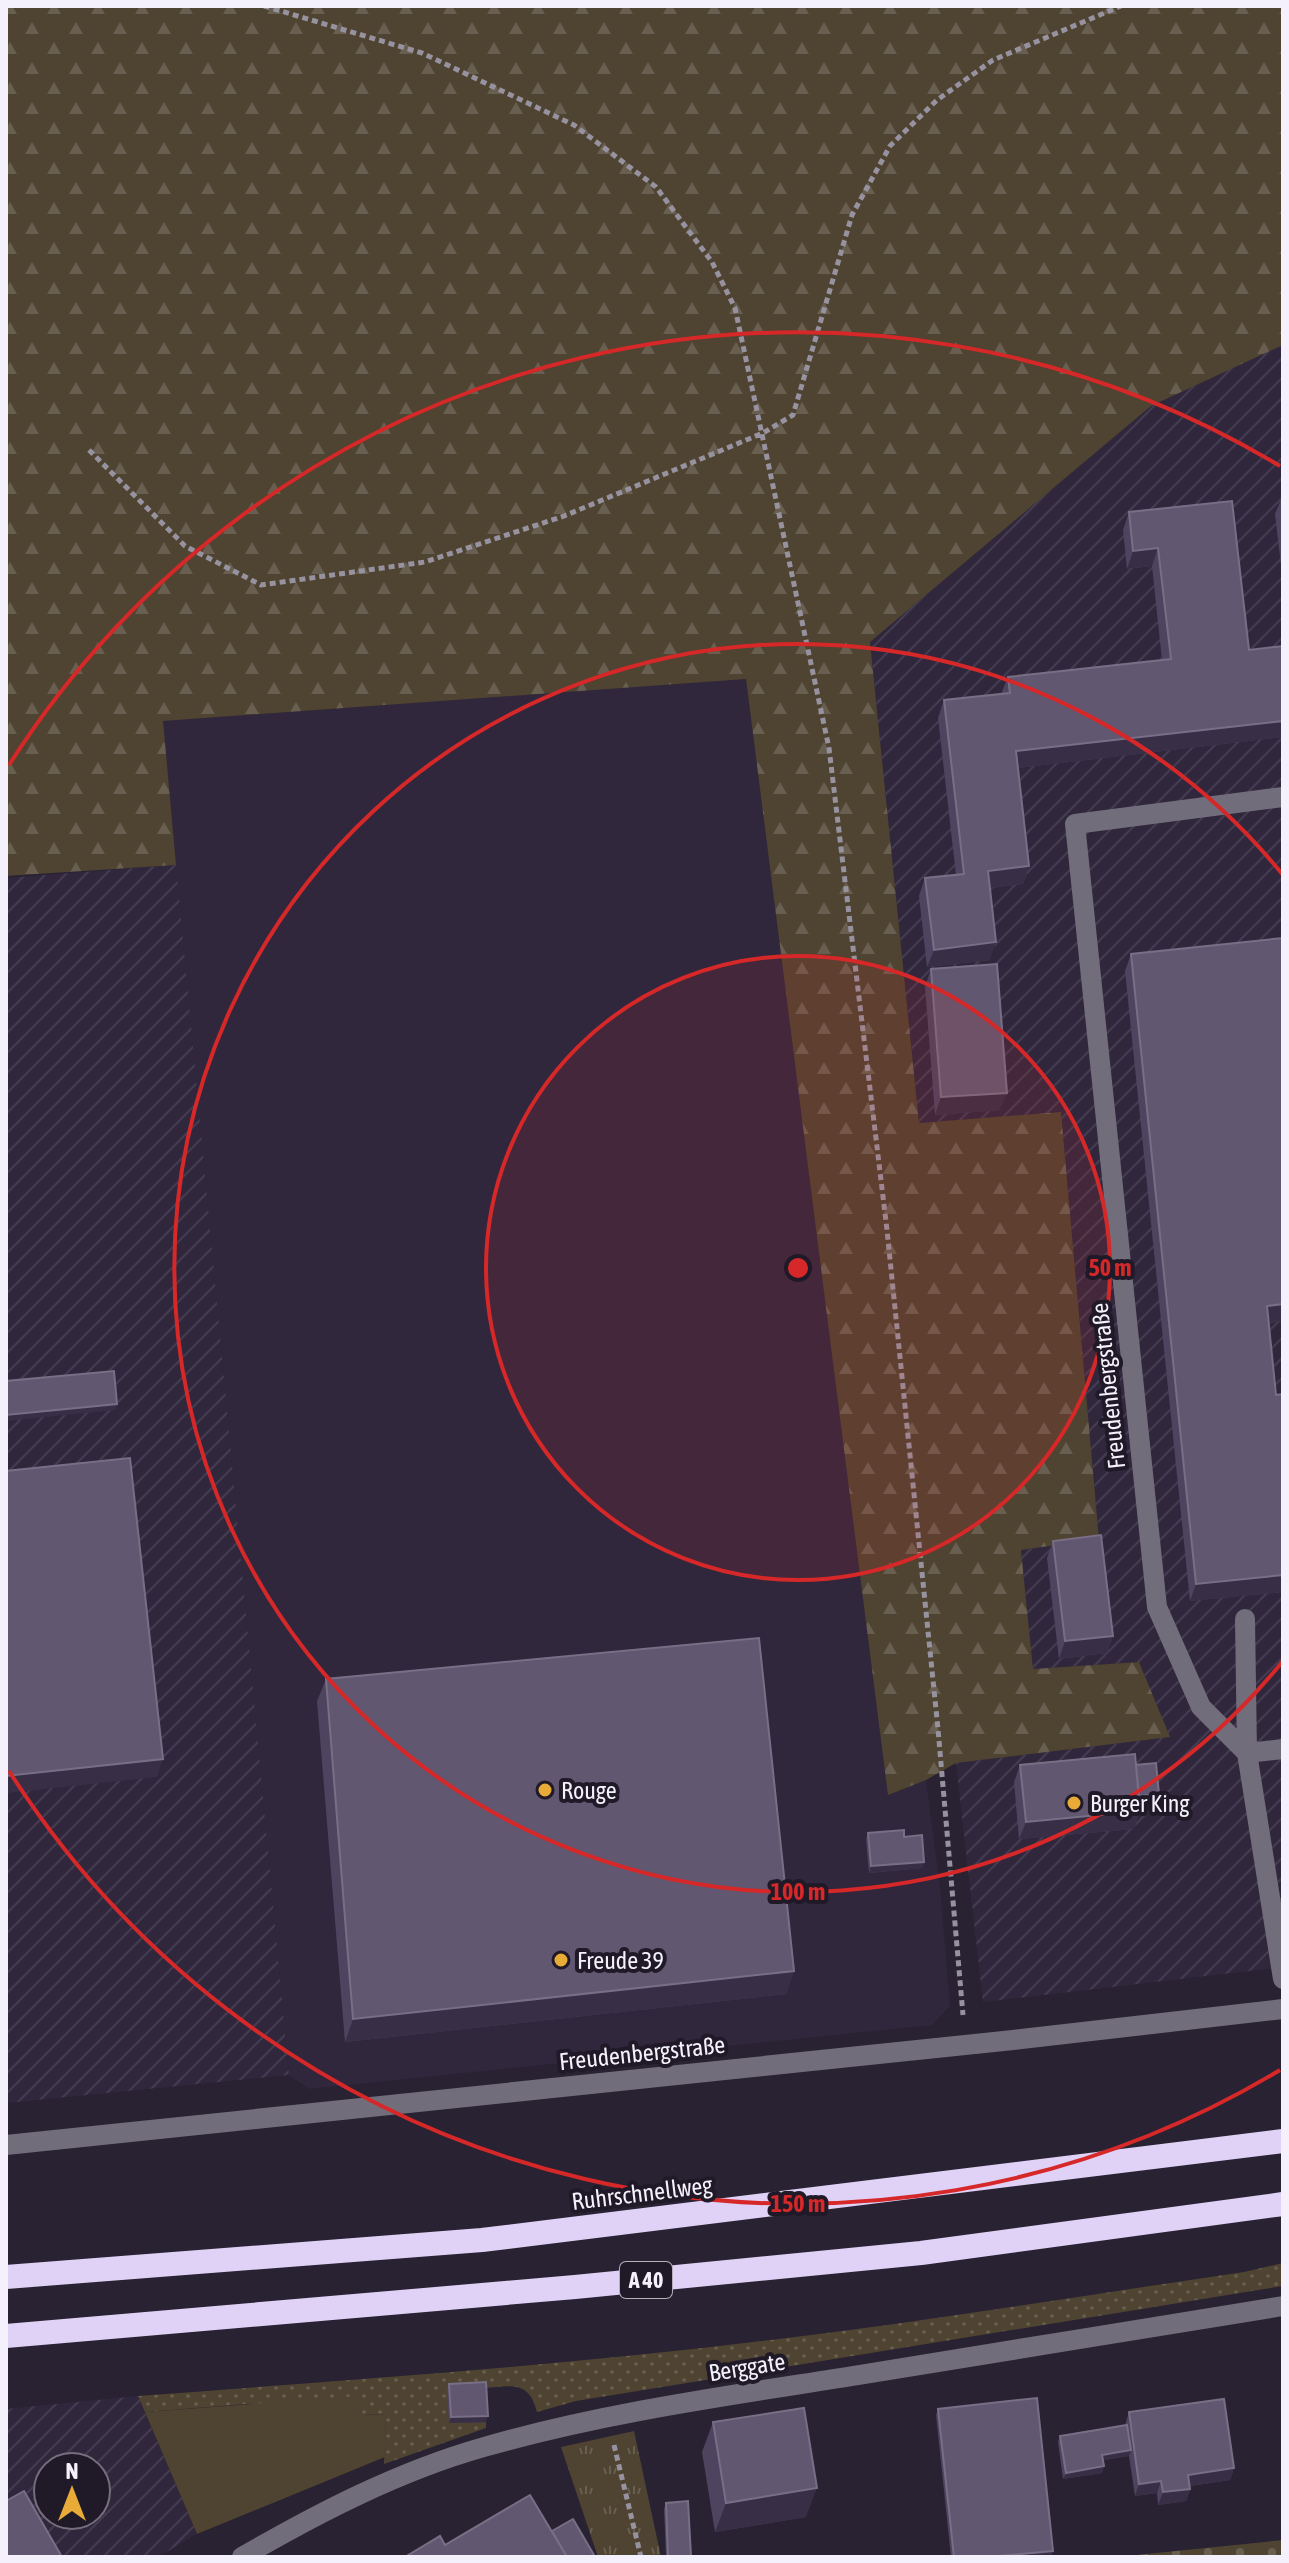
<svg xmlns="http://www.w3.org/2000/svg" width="1289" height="2563" font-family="'Asap Condensed',sans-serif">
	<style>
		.built { fill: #30273d }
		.industrial { fill: url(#industrial-furrows); fill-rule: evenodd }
		.grass { fill: url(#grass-dots) }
		.forest { fill: url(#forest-firs) }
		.cemetery { fill: url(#cemetery-stones) }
		.park { fill: url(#park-tufts) }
		.garden { fill: #4f4331 }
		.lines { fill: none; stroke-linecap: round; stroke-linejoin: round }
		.path { stroke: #97929f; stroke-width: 5; stroke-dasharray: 6 4; stroke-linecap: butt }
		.lane { stroke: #726d7b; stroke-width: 20 }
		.street { stroke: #726d7b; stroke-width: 20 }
		.highway { stroke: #dfd2f6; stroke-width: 24 }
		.wall { fill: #4f4460 }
		.shaded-wall { fill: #382f46 }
		.building { fill: #615771; stroke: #786f86; stroke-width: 2 }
		.ring { fill: none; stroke: #d62828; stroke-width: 4 }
		.poi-dot { fill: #e8ab37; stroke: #1f1928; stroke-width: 3 }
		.labels { text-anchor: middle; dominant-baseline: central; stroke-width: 8; stroke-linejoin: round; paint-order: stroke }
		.shield { fill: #1f1928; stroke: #b5b0bc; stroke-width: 2 }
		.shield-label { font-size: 22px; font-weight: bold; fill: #f5f1fc }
		.street-label { font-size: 24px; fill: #f5f1fc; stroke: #1f1928 }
		.poi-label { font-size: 24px; fill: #f5f1fc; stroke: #1f1928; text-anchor: start }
		.centre { fill: #d62828; stroke: #1f1928; stroke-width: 4 }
		.ring-label { font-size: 24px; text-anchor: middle; font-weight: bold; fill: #d62828; stroke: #1f1928; stroke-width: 8; stroke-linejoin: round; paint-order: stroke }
	</style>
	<defs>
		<pattern id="industrial-furrows" width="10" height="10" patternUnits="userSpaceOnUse" patternTransform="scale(2)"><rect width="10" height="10" fill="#30273d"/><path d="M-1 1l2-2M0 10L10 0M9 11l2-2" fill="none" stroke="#443c50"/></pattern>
		<pattern id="grass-dots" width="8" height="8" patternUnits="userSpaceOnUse" patternTransform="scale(2)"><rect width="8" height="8" fill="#4f4331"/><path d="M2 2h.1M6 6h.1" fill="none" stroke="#695f50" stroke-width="1.8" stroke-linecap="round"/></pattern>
		<pattern id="forest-firs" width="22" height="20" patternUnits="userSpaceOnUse" patternTransform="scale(2)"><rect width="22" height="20" fill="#4f4331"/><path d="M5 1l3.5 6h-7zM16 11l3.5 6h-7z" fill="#695f50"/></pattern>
		<pattern id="cemetery-stones" width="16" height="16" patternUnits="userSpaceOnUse" patternTransform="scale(2)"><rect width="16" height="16" fill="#4f4331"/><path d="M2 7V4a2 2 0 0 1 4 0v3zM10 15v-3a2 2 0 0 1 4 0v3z" fill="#695f50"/></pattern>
		<pattern id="park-tufts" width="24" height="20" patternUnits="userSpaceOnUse" patternTransform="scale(2)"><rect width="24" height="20" fill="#4f4331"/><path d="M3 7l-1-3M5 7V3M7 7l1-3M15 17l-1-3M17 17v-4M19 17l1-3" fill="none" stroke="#695f50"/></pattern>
	</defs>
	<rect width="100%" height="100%" fill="#282232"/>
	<path class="built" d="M746,679L888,1794L926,1780L940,1887L950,2006L932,2025L309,2089L289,2075L162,721Z"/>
	<path class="industrial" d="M1283,345V1967L983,2002L956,1763L1169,1737L1139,1662L1033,1669L1021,1550L1099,1539L1061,1113L919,1123L870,642L1151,406Z
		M176,865L289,2075L6,2103V878Z
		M138,2396L197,2534L158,2557H6V2409ZM48,2467H96V2515H48Z"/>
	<path class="grass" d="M1283,2263V2286L576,2401L537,2412C529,2380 511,2386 484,2388L449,2423L486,2422V2428L384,2464L386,2414L362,2415L247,2404L145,2412L138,2396C349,2380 561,2366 771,2340C929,2321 1086,2295 1244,2272Z"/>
	<path class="forest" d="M6,6H1283V345L1151,406L870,642L919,1123L1061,1112L1099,1539L1021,1550L1033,1669L1139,1662L1170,1737L956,1763L926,1780L888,1795L746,679L163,721L176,865L6,876Z"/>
	<path class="cemetery" d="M1283,2540V2557H1117Z"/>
	<path class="park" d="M634,2431L661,2557H598L561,2447Z"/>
	<path class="garden" d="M359,2396L362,2415L386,2414L385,2457L197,2534L145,2412Z"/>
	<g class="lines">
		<path class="path" d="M264,6L422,53L574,125L656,187L712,262L735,308L829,748L887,1230L938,1729L963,2015
			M89,450L185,546L261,585L425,562L564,516L763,433L793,415L852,215L890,146L937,100L993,60L1121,6
			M614,2445L641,2557"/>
		<path class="lane" d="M1283,797L1075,824L1157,1607L1201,1707L1247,1753L1283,1979
			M1245,1619L1247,1753L1283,1749"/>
		<path class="street" d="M6,2145L1013,2040L1283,2009
			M242,2557C318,2513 399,2471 484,2447C606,2412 734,2395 859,2375C1000,2352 1142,2329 1283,2306"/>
		<path class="highway" d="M6,2277L482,2240L1283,2141
			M6,2336L575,2287L921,2253L1283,2204"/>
	</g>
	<path class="wall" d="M1282,497H1283V582L1275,514Z
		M1129,512L1249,650L1283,646V737L1018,768L1029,866L1023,884L990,888V960L927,967L919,896L925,878L956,875L938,718L944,700L1001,694L1008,677L1162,660L1152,566L1127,569L1123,530Z
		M1283,938V1321L1268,1323L1276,1395L1283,1394V1592L1190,1601L1125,971L1131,954Z
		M931,969L1000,1110L935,1115L925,987Z
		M1053,1541L1113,1636L1107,1653L1059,1659L1047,1558Z
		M326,1679L794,1971L786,1994L345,2042L317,1701Z
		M1020,1765H1136L1157,1800L1140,1802L1134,1829L1019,1839L1014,1782Z
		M868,1833L904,1837L924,1862L922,1868L869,1873L866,1839Z
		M449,2384L486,2422L449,2423L447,2390Z
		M938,2409L1053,2551L1051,2557H951L936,2415Z
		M1129,2412L1234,2468L1230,2480L1190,2486V2489L1186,2501L1158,2505L1157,2493L1135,2496L1129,2456L1103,2460L1104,2466L1102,2473L1063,2479L1058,2442L1060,2436L1125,2425Z
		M713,2422L806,2517L715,2532L702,2452Z
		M688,2501L690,2557H666L664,2509L666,2503Z"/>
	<path class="shaded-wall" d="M1158,548L1152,566L1127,569L1133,551Z
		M1283,721V737L1010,769L1016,751Z
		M1029,866L1023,884L981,889L988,871Z
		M996,942L990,960L927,967L934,950Z
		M1007,1093L1000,1110L935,1115L941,1097Z
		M1283,1304V1321L1260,1323L1267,1306Z
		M117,1404L115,1410L6,1421V1415Z
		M1283,1575V1592L1190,1601L1196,1584Z
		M1113,1636L1107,1653L1059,1659L1065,1641Z
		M163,1759L157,1777L6,1793V1776Z
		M1159,1794L1157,1800L1131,1803L1134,1796Z
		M1140,1811L1134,1829L1019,1839L1026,1822Z
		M924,1862L922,1868L869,1873L871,1866Z
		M794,1971L786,1994L345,2042L353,2019Z
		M488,2416L486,2422L449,2423L451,2417Z
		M1131,2450L1129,2456L1100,2461L1102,2455Z
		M1104,2466L1102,2473L1063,2479L1066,2473Z
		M1234,2468L1230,2480L1184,2487L1188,2475Z
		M1161,2481L1157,2493L1135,2496L1139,2484Z
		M817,2488L806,2517L715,2532L726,2503Z
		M1190,2489L1186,2501L1158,2505L1163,2492Z
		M1053,2551L1051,2557H988Z"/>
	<path class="building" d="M1232,501L1249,650L1283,646V721L1016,751L1029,866L988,871L996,942L934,950L925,878L964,874L944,700L1010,693L1008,677L1171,659L1158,548L1133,551L1129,512Z
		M1283,938V1304L1267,1306L1276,1395L1283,1394V1575L1196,1584L1131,954Z
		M997,964L1007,1093L941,1097L931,969Z
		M114,1371L117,1404L6,1415V1381Z
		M130,1458L163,1759L6,1776V1471Z
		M1101,1535L1113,1636L1065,1641L1053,1541Z
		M759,1638L794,1971L353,2019L326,1679Z
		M1135,1754L1140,1811L1026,1822L1020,1765Z
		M1156,1763L1159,1794L1139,1796L1136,1765Z
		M904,1830V1837L922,1835L924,1862L871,1866L868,1833Z
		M486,2382L488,2416L451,2417L449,2384Z
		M1037,2398L1053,2551L988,2557H954L938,2409Z
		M1224,2399L1234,2468L1188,2475L1190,2489L1163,2492L1161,2481L1139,2484L1129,2412Z
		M804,2408L817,2488L726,2503L713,2422Z
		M1127,2425L1131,2450L1102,2455L1104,2466L1066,2473L1060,2436Z
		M24,2491L62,2557H6V2501Z
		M530,2495L567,2557H405L440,2536L445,2545Z
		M688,2501L691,2556L668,2557L666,2503Z
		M573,2519L594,2555L592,2557H567L552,2531Z"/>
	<circle cx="798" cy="1268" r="312" fill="#d62828" fill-opacity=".12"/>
	<g class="ring">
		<circle cx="798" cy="1268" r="312"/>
		<path d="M1283 1661A624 624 0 1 1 1283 875"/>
		<path d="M1280 2070A936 936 0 0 1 9 1771M9 765A936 936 0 0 1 1280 466"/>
	</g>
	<g class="poi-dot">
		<circle cx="545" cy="1790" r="8"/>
		<circle cx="1074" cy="1803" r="8"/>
		<circle cx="561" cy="1960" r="8"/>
	</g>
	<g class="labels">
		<rect class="shield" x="620" y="2262" width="52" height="36" rx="6"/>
		<g class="shield-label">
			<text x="646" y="2280">A 40</text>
		</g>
		<g class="street-label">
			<text transform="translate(1108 1386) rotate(-96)">Freudenbergstraße</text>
			<text transform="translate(642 2053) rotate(-6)">Freudenbergstraße</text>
			<text transform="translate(642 2193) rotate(-7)">Ruhrschnellweg</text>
			<text transform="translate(747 2367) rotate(-9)">Berggate</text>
		</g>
		<g class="poi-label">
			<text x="561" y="1790">Rouge</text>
			<text x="1090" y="1803">Burger King</text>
			<text x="577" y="1960">Freude 39</text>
		</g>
	</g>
	<circle cx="798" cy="1268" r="12" class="centre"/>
	<g class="ring-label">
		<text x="1110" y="1276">50 m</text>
		<text x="798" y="1900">100 m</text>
		<text x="798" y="2212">150 m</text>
	</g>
	<rect width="1289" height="2563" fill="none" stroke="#f5f1fc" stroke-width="16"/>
	<g transform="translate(72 2491)"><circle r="38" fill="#1f1928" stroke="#756f7d" stroke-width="2"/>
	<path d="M0-6L14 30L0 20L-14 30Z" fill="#e8ab37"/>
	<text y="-12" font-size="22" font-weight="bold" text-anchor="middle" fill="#f5f1fc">N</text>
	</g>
</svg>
